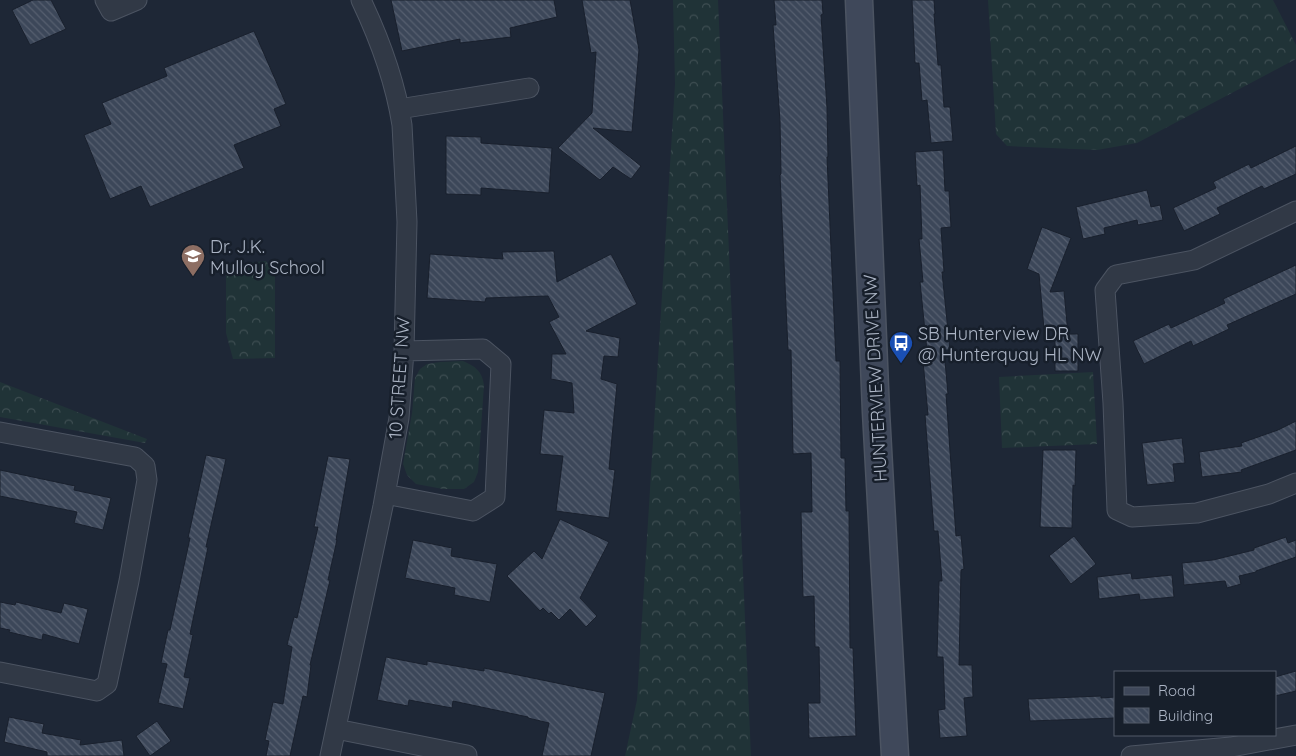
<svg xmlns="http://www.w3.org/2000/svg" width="1296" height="756" font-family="Quicksand,sans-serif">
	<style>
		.forest { fill: url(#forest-crowns) }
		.building { fill: url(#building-back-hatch); stroke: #19202d }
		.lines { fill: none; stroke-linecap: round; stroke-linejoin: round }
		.street-casing { stroke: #4c5462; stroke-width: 21 }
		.secondary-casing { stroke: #4c5462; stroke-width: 29 }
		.street { stroke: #313946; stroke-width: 19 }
		.secondary { stroke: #3f485a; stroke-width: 26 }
		.labels { text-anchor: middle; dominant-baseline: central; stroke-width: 5; stroke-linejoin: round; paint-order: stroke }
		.poi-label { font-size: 18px; fill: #abb4c4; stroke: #171f2b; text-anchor: start }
		.street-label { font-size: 18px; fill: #abb4c4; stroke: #171f2b }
	</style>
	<defs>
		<pattern id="forest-crowns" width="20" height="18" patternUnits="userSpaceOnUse" patternTransform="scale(1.25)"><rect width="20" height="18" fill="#203337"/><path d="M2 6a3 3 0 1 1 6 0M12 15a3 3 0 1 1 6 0" fill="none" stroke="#3e4e52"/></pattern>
		<pattern id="building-back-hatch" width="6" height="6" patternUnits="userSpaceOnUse" patternTransform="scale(1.25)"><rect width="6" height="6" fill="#3c4759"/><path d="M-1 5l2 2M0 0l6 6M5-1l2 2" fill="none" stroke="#565f6f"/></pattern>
	</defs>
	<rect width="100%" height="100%" fill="#1e2736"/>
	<path class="forest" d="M673,0H718L751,756H625L637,700L675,84Z
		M988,0H1273L1296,45V59L1137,143L1097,150L1007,146L996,134Z
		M266,261L275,274V358L233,359L226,333V265Z
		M463,361C475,366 482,371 484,385L478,472L474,482L464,489H443L416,484L407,475L403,464L412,413L415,378L420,369L427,364L440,362Z
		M1093,372L1097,444L1002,448L999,377Z
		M0,382L147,439L145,443L0,417Z"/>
	<path class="building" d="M33,0H51L66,29L30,45L12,10Z
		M391,0H554L557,17L510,28L511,37L460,43V39L402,51Z
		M582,0H630L639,50L632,132L593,128L641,166L631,179L613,167L600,180L558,148L592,113L596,52L591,53Z
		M774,0H822L823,14L821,15L827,108L828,157H827L836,361H840L841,458H845L846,511H849L850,648H853L856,736L809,738L808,703H820L819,647H815L814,596L803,597L801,512H812L811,453L793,454L791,350H788L780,175L781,174L780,121L773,25H776Z
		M912,0H934L935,14H934L938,65H941L944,107H950L953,141L931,143L927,100L922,101L919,63H915Z
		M254,31L286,104L274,109L281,126L234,145L244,168L150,207L141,186L110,199L84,135L111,124L102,103L167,76L164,68Z
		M446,136L481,137V143L552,148L549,193L481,188V195L446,194Z
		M1296,146V174L1264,189L1262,186L1217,208L1220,214L1184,231L1173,208L1216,188L1213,182L1249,164L1251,168Z
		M943,150L945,191H949L951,227L941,228L944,272H942L950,350H944L948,394H946L956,536L961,535L964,569L961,570L959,665H972L973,697L964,698L967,736L940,738L938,710L945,709L943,657H937L939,581H942L938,531H934L925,415H928L923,361H928L920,282H923L919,239H922L920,185L917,186L915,152Z
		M1147,190L1151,207L1160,205L1163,220L1138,225L1137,220L1104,228L1105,234L1083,239L1076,207Z
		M1042,227L1071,238L1050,292L1064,291L1068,334H1078V371H1055V328L1044,329L1039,274L1027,269Z
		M554,251L557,282L611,254L637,304L586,331L620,338L618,357L604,356L601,379L617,384L609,469L615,470L609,518L556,511L563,456L540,454L544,410L574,413L572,383L551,379L552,354H566L549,322L559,317L548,296L486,298L485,302L427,298L430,254L503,259L502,252Z
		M1296,265V294L1227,325L1229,329L1193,346L1191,341L1144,364L1133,341L1169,324L1171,328L1225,303L1223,299Z
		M1296,421V450L1241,470L1242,472L1202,477L1199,452L1242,446L1241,443L1278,430Z
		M1182,438L1185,463L1173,464L1175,482L1147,485L1142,443Z
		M1043,450H1076L1075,486L1073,485L1072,528L1040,527Z
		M206,455L226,459L206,547H208L190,634L193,635L184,677L190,678L183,709L158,703L167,664L161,663L168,630H170L190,538H188Z
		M328,456L350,459L336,540H337L328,580H330L310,665H311L307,697L303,696L290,756H266L269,741L265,740L273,702L283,704L292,647L287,645L294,617L297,618L318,527H314Z
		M0,470L75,486L74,490L111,498L103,530L74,523L77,512L0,496Z
		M560,519L609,542L580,598L597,616L586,627L570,609L559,620L551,612L549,614L543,608L540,611L507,576L534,551L542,559Z
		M1074,536L1096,564L1071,584L1049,556Z
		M1286,537L1288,543L1296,540V557L1256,571V572L1239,576L1241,584L1227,588L1225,581L1184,585L1182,563L1213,560L1254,550V548Z
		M413,540L452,548L451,556L497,564L490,602L454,595L455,588L405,578Z
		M1131,573L1132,579L1172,575L1174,597L1140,600L1139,594L1099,599L1097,577Z
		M0,602L15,605L16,602L61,613L64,603L88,609L79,644L43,634L42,640L9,632L10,630L0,628Z
		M386,657L427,665V661L484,671V668L605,693L591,756H542L549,723L528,718V717L453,701L452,708L409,700L408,706L377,700Z
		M1296,671V691L1275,696V677Z
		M1101,696V698L1115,697V718L1030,721L1028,699Z
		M9,717L44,724L42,733L81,740L80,745L122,740L124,756H47V752L4,742Z
		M157,721L171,741L150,756L136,736Z"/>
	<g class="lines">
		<g class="street-casing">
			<path id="street" d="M105,0L111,11L137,0
				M399,109L529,88
				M1296,211L1194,260L1116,275L1105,290L1113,403L1117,510L1132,517L1197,513L1269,494L1296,483
				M0,432L135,457L145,466L147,480L129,581L107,684L97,691L0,672
				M385,494L473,511L495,497L501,364L483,349L404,351
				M336,729L467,755
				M330,756L383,506L399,418L404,351L407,222L402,125C395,80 380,40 361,0
				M1131,756L1231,747L1296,735"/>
		</g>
		<g class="secondary-casing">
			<path id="secondary" d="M859,0L876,412L895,756"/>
		</g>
		<use href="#street" class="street"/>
		<use href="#secondary" class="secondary"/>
	</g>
	<defs>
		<g id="school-pin" transform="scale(1.25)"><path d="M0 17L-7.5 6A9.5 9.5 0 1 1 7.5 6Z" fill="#8d6e63" stroke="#171f2b"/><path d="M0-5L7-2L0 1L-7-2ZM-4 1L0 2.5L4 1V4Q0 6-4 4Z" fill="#fff"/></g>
		<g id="bus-pin" transform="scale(1.25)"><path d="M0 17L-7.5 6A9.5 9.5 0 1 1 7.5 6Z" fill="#1a4fb4" stroke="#171f2b"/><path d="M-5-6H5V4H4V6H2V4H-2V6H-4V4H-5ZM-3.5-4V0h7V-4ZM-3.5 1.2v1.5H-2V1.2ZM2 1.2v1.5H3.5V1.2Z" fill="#fff"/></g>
	</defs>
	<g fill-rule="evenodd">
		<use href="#school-pin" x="193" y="256"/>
		<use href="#bus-pin" x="901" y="343"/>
	</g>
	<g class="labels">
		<g class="poi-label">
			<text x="210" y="246">Dr. J.K.<tspan x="210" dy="21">Mulloy School</tspan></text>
			<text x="918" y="333">SB Hunterview DR<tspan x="918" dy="21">@ Hunterquay HL NW</tspan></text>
		</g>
		<g class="street-label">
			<text transform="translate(399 378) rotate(-86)">10 STREET NW</text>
			<text transform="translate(875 378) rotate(-93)">HUNTERVIEW DRIVE NW</text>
		</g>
	</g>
	<rect x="1114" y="671" width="162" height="65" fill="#171f2b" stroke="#525b68"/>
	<rect x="1124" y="687" width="25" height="8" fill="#3f485a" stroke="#525b68"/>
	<text x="1158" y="696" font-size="15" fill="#abb4c4">Road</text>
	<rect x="1124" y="708" width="25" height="15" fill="url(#building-back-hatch)" stroke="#525b68"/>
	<text x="1158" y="721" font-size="15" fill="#abb4c4">Building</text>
</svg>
